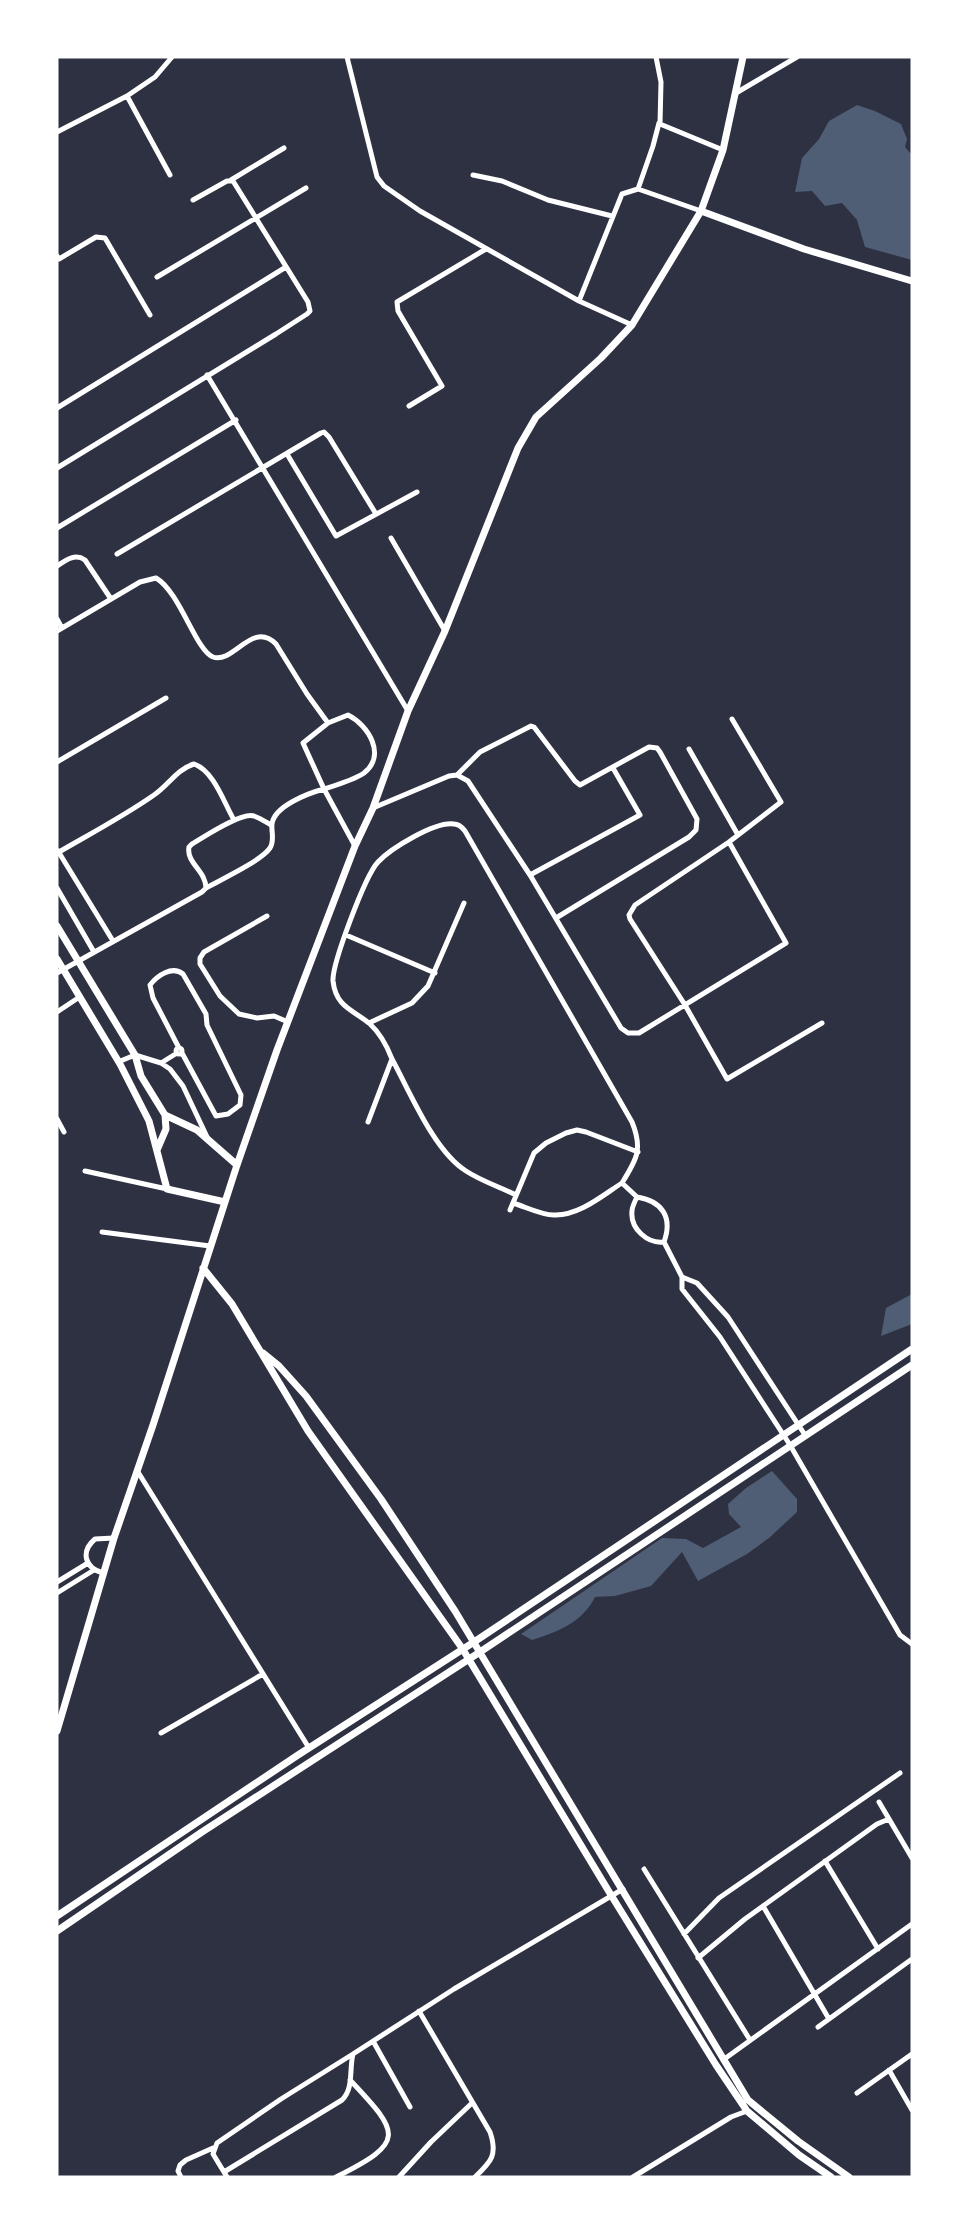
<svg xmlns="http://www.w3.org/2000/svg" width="969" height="2234" font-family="'Source Sans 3',sans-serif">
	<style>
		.water { fill: #4f5d75 }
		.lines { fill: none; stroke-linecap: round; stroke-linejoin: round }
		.minor { stroke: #fff; stroke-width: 5 }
		.tertiary { stroke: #fff; stroke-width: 7 }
	</style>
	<rect width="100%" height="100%" fill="#2d3142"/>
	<path class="water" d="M857,105L875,111L901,124L907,139L905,147L912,155V260L865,247L857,220L842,203L825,206L812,191L795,192L802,158L819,139L829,121Z
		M912,1294V1324L881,1336L886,1308Z
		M772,1471L797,1499V1512L769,1538L747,1554L698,1581L682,1552L651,1586L615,1596L595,1597C582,1623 557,1632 532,1640L521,1634L662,1538L686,1539L703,1548L741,1527L729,1514L728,1504L746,1488Z"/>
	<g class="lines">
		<path class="minor" d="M347,57L377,177L384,186L420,211L579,301L632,325
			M656,57L661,82L660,124L723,150
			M736,93L797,57
			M127,96L170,175
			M57,132L127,96L155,77L172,57
			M473,175L502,181L548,200L612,216
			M231,180L284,148
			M638,189L653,146L659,123
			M57,256L59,259L96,237L105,238L150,315
			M157,277L306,188
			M579,301L622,194L638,189L701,211
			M207,375L408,711
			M409,406L442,386L398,311L397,302L486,249
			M57,408L286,267
			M287,454L336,536L417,492
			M57,468L276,334L307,314L310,311L308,302L233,181H227L193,200
			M57,528L236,420
			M391,538L445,631
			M117,554L321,433L324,432L329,437L376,514
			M57,566C66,560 75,553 85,560L111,599
			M57,619L62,628
			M57,631L140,582L156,578C180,592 196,651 213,657C234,664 252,620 276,644L307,694L328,723L348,715C368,725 387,755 364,773C354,780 337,785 324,789L355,846
			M732,719L781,802L729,842L635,905L629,915L630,919L685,1005L727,1079L822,1023
			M689,749L738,835
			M57,762L166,698
			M457,775L480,752L531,726L534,727L575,781L580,785L649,747L657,748L660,752L697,819L696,830L689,837L556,918
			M373,808L449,776L457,775L468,781L530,875L621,1028L628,1033H639L786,943L729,842
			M58,851L113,941
			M59,852C90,834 124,816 154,795C168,786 177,769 194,764C214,771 224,803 234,820
			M530,875L640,815L613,768
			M57,888L94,952
			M206,888C222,879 261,861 270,848C275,840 271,832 272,824C274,806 309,793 324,789L303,743L328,723
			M267,916L204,952L200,958V964L220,996L239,1014L257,1018L274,1016L288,1022
			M346,935L435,973
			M57,973L202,892L206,888C206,871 186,863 189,847L192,844C204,837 241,812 254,816C260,818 266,822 271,825
			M57,1012L78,998
			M369,1023L412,1003L428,986L464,903
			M176 1051a3 3 0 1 1 6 0a3 3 0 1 1-6 0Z
			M179,1048L153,998L150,985C157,976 172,965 183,974L206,1014L207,1025L241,1095L240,1105L228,1114L216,1116L182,1053
			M392,1059C410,1092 434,1151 466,1171C481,1181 500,1187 516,1195
			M118,1062L135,1055L161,1063L170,1069L183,1086L208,1139
			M161,1063L177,1053
			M57,1119L64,1132
			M368,1122L392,1059C387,1046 381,1034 370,1024C354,1010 336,1008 333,981C332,964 365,876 378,862C390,849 435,821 454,824C459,824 462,827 465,831L632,1122C643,1149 637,1159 622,1183L637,1197
			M85,1171L167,1189
			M513,1203C526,1207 541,1215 554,1215C579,1216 603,1195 622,1183
			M510,1210L534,1153L546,1143L566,1133L577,1130L586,1132L638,1152
			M102,1232L210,1246
			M664,1242C648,1244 630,1229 632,1211C632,1207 635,1201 637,1197C662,1201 673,1217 664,1242L682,1277
			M805,1435L728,1317L697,1283L682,1277V1289L720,1337L790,1445L900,1635L912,1644
			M138,1472L309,1748
			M103,1573C85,1568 80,1552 95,1539L114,1538
			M57,1582L88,1563
			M57,1593L94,1570
			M161,1733L263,1674
			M879,1802L912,1858
			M825,1861L878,1949
			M644,1869L750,2040
			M763,1906L829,2019
			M684,1934L719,1898L900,1773
			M698,1958L745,1919L877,1824L889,1819
			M419,2011L490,2132C498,2155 491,2162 475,2177
			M818,2027L912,1959
			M373,2041L410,2107
			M723,2060L912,1924
			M889,2070L912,2110
			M857,2093L912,2054
			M224,2172L342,2100C354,2088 349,2070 353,2054L454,1989L623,1889
			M181,2177L178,2171L180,2165L186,2160L213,2148
			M227,2177L213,2154L217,2143L281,2099L353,2054
			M336,2177C406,2142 401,2134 350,2080
			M399,2177L431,2142L472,2103
			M633,2177L731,2117L747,2111"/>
		<path class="tertiary" d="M701,211L804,249L912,281
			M57,926L135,1055L141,1076L165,1115L166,1129L157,1150
			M57,959L120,1064L149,1121L167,1189L225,1202
			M165,1115L197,1130L237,1165
			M203,1268L232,1304L308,1431L462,1648L611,1895L716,2065L747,2111L799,2155L831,2177
			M263,1353L279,1366L306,1396L381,1499L455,1611L748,2100L798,2141L849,2177
			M57,1731L114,1538L153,1425L237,1165L277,1050L355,846L373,808L408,711L445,631L518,448L536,417L601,358L632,325L701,211L723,150L743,57
			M57,1916L298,1755L474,1642L912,1349
			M57,1931L202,1832L480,1652L912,1365"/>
	</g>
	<rect width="969" height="2234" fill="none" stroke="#ffffff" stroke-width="117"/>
</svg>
